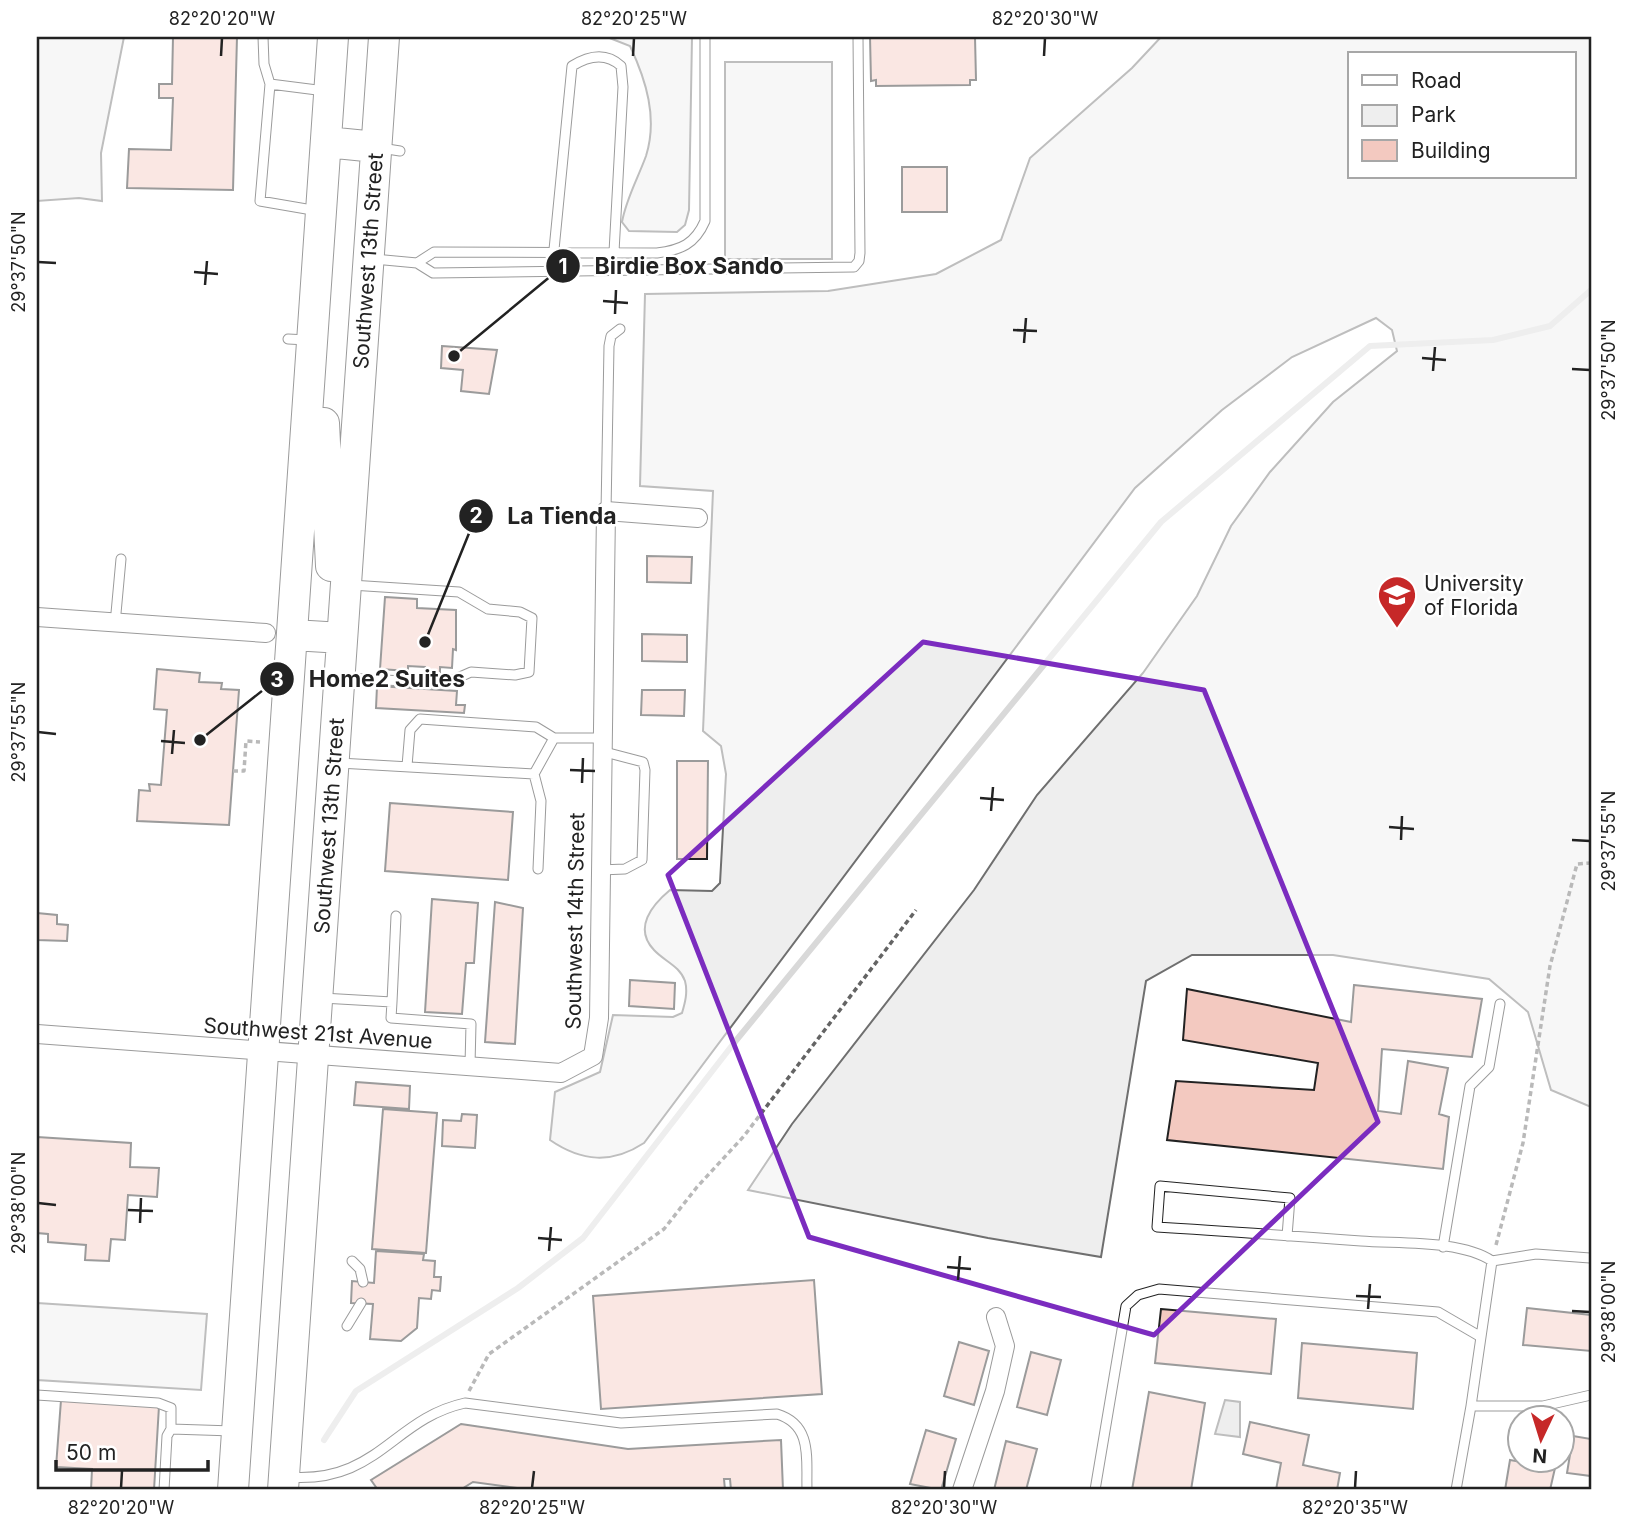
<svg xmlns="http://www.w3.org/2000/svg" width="1628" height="1527" font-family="Inter,sans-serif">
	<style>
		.green { fill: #eee; stroke: #6f6f6f; stroke-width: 2; fill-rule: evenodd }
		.water { fill: #d9d9d9; stroke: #6f6f6f; stroke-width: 2 }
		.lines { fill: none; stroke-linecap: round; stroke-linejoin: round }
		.stream { stroke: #d9d9d9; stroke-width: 6 }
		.building { fill: #f3c9c0; stroke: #222; stroke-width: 2 }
		.lane-casing { stroke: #222; stroke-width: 11 }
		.street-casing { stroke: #222; stroke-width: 20 }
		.primary-casing { stroke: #222; stroke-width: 32 }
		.path { stroke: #646464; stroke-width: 3.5; stroke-dasharray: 5 3.5; stroke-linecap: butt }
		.lane { stroke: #fff; stroke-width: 9 }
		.street { stroke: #fff; stroke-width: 18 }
		.primary { stroke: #fff; stroke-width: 30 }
		.marked { fill: none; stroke: #7b2cbf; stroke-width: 5; stroke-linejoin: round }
		.ticks { fill: none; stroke: #222; stroke-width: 2.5 }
		.labels { text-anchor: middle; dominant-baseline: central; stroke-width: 5; stroke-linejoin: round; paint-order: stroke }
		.street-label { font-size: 21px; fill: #222; stroke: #fff }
		.poi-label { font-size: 21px; fill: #222; stroke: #fff; text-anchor: start }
		.leader { fill: none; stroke: #222; stroke-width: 2.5 }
		.callout-dot { fill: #222; stroke: #fff; stroke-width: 2.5 }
		.mark-label { font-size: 21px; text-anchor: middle; font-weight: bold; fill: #fff }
		.callout-label { font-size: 23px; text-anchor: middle; font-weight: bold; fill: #222; stroke: #fff; stroke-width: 5; stroke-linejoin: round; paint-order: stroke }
		.neatline { fill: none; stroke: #222; stroke-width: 2.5 }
		.ticks-label { font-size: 18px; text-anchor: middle; fill: #222 }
	</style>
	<rect width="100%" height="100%" fill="#fff"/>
	<path class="green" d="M37,37H124L101,153L102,201L79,198L37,201Z
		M607,37H692L689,210L685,225L677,232L629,231L622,222C626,199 638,178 646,156C658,118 646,80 630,46Z
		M1161,37H1591V1107L1551,1090L1528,1012L1489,979L1333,955H1192L1146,981L1101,1257L988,1238L748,1190L792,1124L974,890L1037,795L1143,673L1197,596L1231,526L1270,472L1333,402L1397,351L1392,330L1376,318L1292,357L1222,410L1135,488L644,1143C612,1164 582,1162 550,1140L555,1092L600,1072L613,1015L673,1017L682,1013C685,1003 688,992 685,981C680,966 664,961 654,950C633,928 652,905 670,890L712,891L720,883L726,774L721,746L703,731L713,491L640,486L645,294L828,291L936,274L1001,240L1030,158L1132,68ZM1574,54V177H1350V54Z
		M725,62H832V259H725Z
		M37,1303L207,1314L201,1390L37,1380Z"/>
	<path class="water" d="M1225,1400L1240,1402V1437L1215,1434Z"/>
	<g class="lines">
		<path class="stream" d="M324,1440L356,1391L518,1288L583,1238L734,1043L1161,522L1370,346L1493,340L1550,326L1591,290"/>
	</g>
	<path class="building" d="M173,37H237L233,190L127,188L129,149L171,150L173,98H159V84H172Z
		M870,37H975L976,80H970V85L876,86V80L871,81Z
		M902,167H947V212H902Z
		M442,346L497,350L489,394L461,391L463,370L441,368Z
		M647,556L692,557L691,583L647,582Z
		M385,597L417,599V608L456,610V650L453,649L452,668L440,667V674L425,673V667L408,666V671L380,669Z
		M642,634L687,635V662L642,661Z
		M157,669L200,673L199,682L222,683L221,689L239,690L229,825L137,821L139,790L150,791L149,784L161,785L167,710L154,709Z
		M377,686L457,691L456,705H465L464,713L376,708Z
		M642,690H685L684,716L641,715Z
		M677,761H708L707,859H677Z
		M390,803L513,812L508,880L385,871Z
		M432,899L478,903L474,963H466L462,1014L425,1012Z
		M495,902L523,908L515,1044L485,1042Z
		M37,913L57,915V924L68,925L67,941L37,940Z
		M630,980L675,983L674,1009L629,1006Z
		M1354,985L1482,999L1472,1057L1382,1049L1378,1111L1401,1114L1408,1061L1448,1068L1439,1114L1449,1117L1443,1169L1167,1140L1176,1081L1314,1090L1318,1063L1183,1040L1187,989L1351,1022Z
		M356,1082L410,1086L409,1109L354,1105Z
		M383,1109L437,1113L426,1253L372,1249Z
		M462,1114L477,1115L475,1148L442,1146L443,1120L461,1121Z
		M37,1137L131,1143L130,1167L159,1168L157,1197L128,1195L125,1240L111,1239L109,1261L85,1260L86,1245L48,1242V1234L37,1233Z
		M376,1251L424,1254L423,1260L435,1261L434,1277H441L440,1291L432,1290L431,1299L419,1298L417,1328L401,1341L370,1339L373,1304L351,1303L352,1281L374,1283Z
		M814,1280L822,1394L601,1409L593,1296Z
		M1527,1308L1591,1315V1351L1523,1345Z
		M1161,1309L1276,1319L1271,1374L1155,1363Z
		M959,1342L989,1351L974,1405L944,1396Z
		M1302,1343L1417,1353L1413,1409L1298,1398Z
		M1031,1352L1061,1360L1047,1415L1017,1407Z
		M1149,1392L1205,1403L1191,1490H1132Z
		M61,1400L159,1406L154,1490H91L92,1469L56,1467Z
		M1250,1422L1309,1435L1303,1465L1340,1473L1337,1490H1276L1281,1463L1243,1454Z
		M461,1424L628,1449L781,1440L783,1490H731L730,1479H724L725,1490H532L473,1482L460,1490H378L371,1480Z
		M926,1430L956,1439L941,1490L910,1484Z
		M1573,1436L1591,1439V1476L1567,1473Z
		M1006,1441L1037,1449L1026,1490H994Z
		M1510,1460L1555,1468L1550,1490H1505Z"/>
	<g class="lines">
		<g class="lane-casing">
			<path id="lane" d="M263,37L264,64L270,84L325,91
				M270,84L260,201L318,211
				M381,148L400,151
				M374,259L417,263L433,273L854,267L859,261L860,253L858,37
				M417,263L434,252L657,253C681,250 695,244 705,221V37
				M552,270L572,66C588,56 606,52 621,66L623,87L614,252
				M288,339L307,340
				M606,511L609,346L611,336L620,329
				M115,624L121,559
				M343,678L446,683L471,672L515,675L529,672L532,618L520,612L488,609L459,592L351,585
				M339,763L534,774L554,738H601
				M407,766L410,730L420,719L536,727L554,738
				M534,774L541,801L538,869
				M600,870L625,869L642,860L645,770L643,762L601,751
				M322,998L392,1002L396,916
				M392,1002L391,1018L471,1024L470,1065
				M1287,1236L1290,1198L1160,1186L1157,1227C1225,1231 1293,1236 1361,1241C1399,1244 1461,1240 1492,1261L1536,1254L1590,1258
				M1443,1247L1470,1086L1489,1067L1500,1004
				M352,1261L360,1269L363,1282
				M347,1326L361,1303
				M37,1395L158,1403L171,1408V1429
				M1471,1406L1492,1261
				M288,1477C378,1484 392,1419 465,1403L621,1423L777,1414C813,1425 806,1459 807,1490
				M164,1490L167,1436L171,1429L233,1431
				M1095,1490L1126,1306L1138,1295L1159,1289L1438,1312L1481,1337
				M1456,1490L1471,1406H1543L1591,1395"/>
		</g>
		<g class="street-casing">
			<path id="street" d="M37,617L266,633
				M37,1034L561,1073L593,1056L599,1018L606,511L698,518
				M962,1490L995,1391L1005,1346L996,1317"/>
		</g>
		<g class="primary-casing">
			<path id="primary" d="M326,142L376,147
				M324,423L331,566
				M293,635L342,638
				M233,1490L333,37
				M283,1490L384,37"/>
		</g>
		<path class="path" d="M233,771H244L246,741L260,742
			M1496,1245L1523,1143L1550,966L1577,864L1591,863
			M469,1391L489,1354L664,1229L697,1187L744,1136L916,910"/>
		<use href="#lane" class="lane"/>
		<use href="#street" class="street"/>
		<use href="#primary" class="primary"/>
	</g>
	<path d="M0 0H1628V1527H0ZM923,642L1204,690L1378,1122L1154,1335L809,1237L668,875Z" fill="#fff" fill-opacity=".55" fill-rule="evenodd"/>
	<path class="marked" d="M923,642L1204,690L1378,1122L1154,1335L809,1237L668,875Z"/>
	<path class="ticks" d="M221,56L222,38M633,56L634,38M1044,56L1045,38M38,262L56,263M194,272L218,274M205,285L207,261M603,301L628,303M615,314L616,290M1013,330L1037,331M1024,343L1026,318M1422,358L1446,360M1572,369L1590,370M1433,371L1435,347M38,732L56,734M161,741L185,743M172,754L174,730M570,770L595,771M582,783L583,758M980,798L1004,800M991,811L993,787M1389,827L1414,829M1401,840L1402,816M1572,840L1590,841M38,1203L56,1205M128,1210L153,1211M140,1223L141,1198M538,1238L562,1240M549,1251L551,1227M947,1267L971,1269M958,1280L960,1256M1356,1296L1381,1297M1368,1309L1370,1284M1572,1311L1590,1312M121,1488L122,1471M532,1488L534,1471M944,1488L945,1471M1355,1488L1356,1471"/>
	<defs>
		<g id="university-pin" transform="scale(2.0125)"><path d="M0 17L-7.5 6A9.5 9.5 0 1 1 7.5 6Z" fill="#c62828" stroke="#fff"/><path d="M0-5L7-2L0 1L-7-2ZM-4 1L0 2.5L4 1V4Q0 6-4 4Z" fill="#fff"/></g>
	</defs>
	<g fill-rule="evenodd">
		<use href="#university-pin" x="1397" y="595"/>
	</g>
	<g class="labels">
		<g class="street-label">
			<text transform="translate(368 261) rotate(-86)">Southwest 13th Street</text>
			<text transform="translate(329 826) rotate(-86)">Southwest 13th Street</text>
			<text transform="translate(575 921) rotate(-89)">Southwest 14th Street</text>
			<text transform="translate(318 1033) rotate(4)">Southwest 21st Avenue</text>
		</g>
		<g class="poi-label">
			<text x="1424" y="583">University<tspan x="1424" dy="24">of Florida</tspan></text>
		</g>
	</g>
	<path class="leader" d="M454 356L563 266M425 642L476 516M200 740L277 679"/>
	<g class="callout-dot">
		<circle cx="454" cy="356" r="7"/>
		<circle cx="425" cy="642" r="7"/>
		<circle cx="200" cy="740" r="7"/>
		<circle cx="563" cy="266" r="18"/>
		<circle cx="476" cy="516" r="18"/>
		<circle cx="277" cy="679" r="18"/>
	</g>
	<g class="mark-label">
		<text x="563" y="274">1</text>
		<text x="476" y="523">2</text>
		<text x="277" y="687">3</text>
	</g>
	<g class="callout-label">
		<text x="689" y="274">Birdie Box Sando</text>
		<text x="562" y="524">La Tienda</text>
		<text x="387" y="687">Home2 Suites</text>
	</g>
	<rect width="1628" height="1527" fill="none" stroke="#ffffff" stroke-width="77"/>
	<rect x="1348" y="52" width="228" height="126" fill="#ffffff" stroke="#a7a7a7" stroke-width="2"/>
	<rect x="1362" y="75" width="35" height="10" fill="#ffffff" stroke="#a7a7a7" stroke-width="2"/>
	<text x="1411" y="88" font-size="21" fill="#222222">Road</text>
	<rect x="1362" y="105" width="35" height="21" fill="#eeeeee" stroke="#a7a7a7" stroke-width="2"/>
	<text x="1411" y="122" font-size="21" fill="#222222">Park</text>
	<rect x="1362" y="140" width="35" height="21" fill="#f3c9c0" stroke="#a7a7a7" stroke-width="2"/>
	<text x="1411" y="158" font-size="21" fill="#222222">Building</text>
	<g transform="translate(1541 1439) rotate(184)"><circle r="33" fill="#ffffff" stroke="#a7a7a7" stroke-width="2"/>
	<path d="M0-5L12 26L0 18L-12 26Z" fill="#c62828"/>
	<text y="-10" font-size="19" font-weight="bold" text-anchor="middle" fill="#222222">N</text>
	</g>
	<path d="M56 1460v10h152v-10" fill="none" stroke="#222222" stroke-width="3.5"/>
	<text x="66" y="1460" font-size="21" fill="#222222" stroke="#ffffff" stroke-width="5" paint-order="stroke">50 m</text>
	<rect x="38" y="38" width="1552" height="1450" class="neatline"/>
	<g class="ticks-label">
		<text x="222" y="25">82°20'20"W</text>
		<text x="634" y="25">82°20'25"W</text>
		<text x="1045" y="25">82°20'30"W</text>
		<text transform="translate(19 262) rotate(-90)" y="6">29°37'50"N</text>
		<text transform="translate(1609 370) rotate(-90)" y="6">29°37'50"N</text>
		<text transform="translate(19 732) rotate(-90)" y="6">29°37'55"N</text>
		<text transform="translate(1609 841) rotate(-90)" y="6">29°37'55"N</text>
		<text transform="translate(19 1203) rotate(-90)" y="6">29°38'00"N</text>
		<text transform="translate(1609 1312) rotate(-90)" y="6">29°38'00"N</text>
		<text x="121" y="1514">82°20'20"W</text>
		<text x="532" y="1514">82°20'25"W</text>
		<text x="944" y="1514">82°20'30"W</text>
		<text x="1355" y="1514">82°20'35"W</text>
	</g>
</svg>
